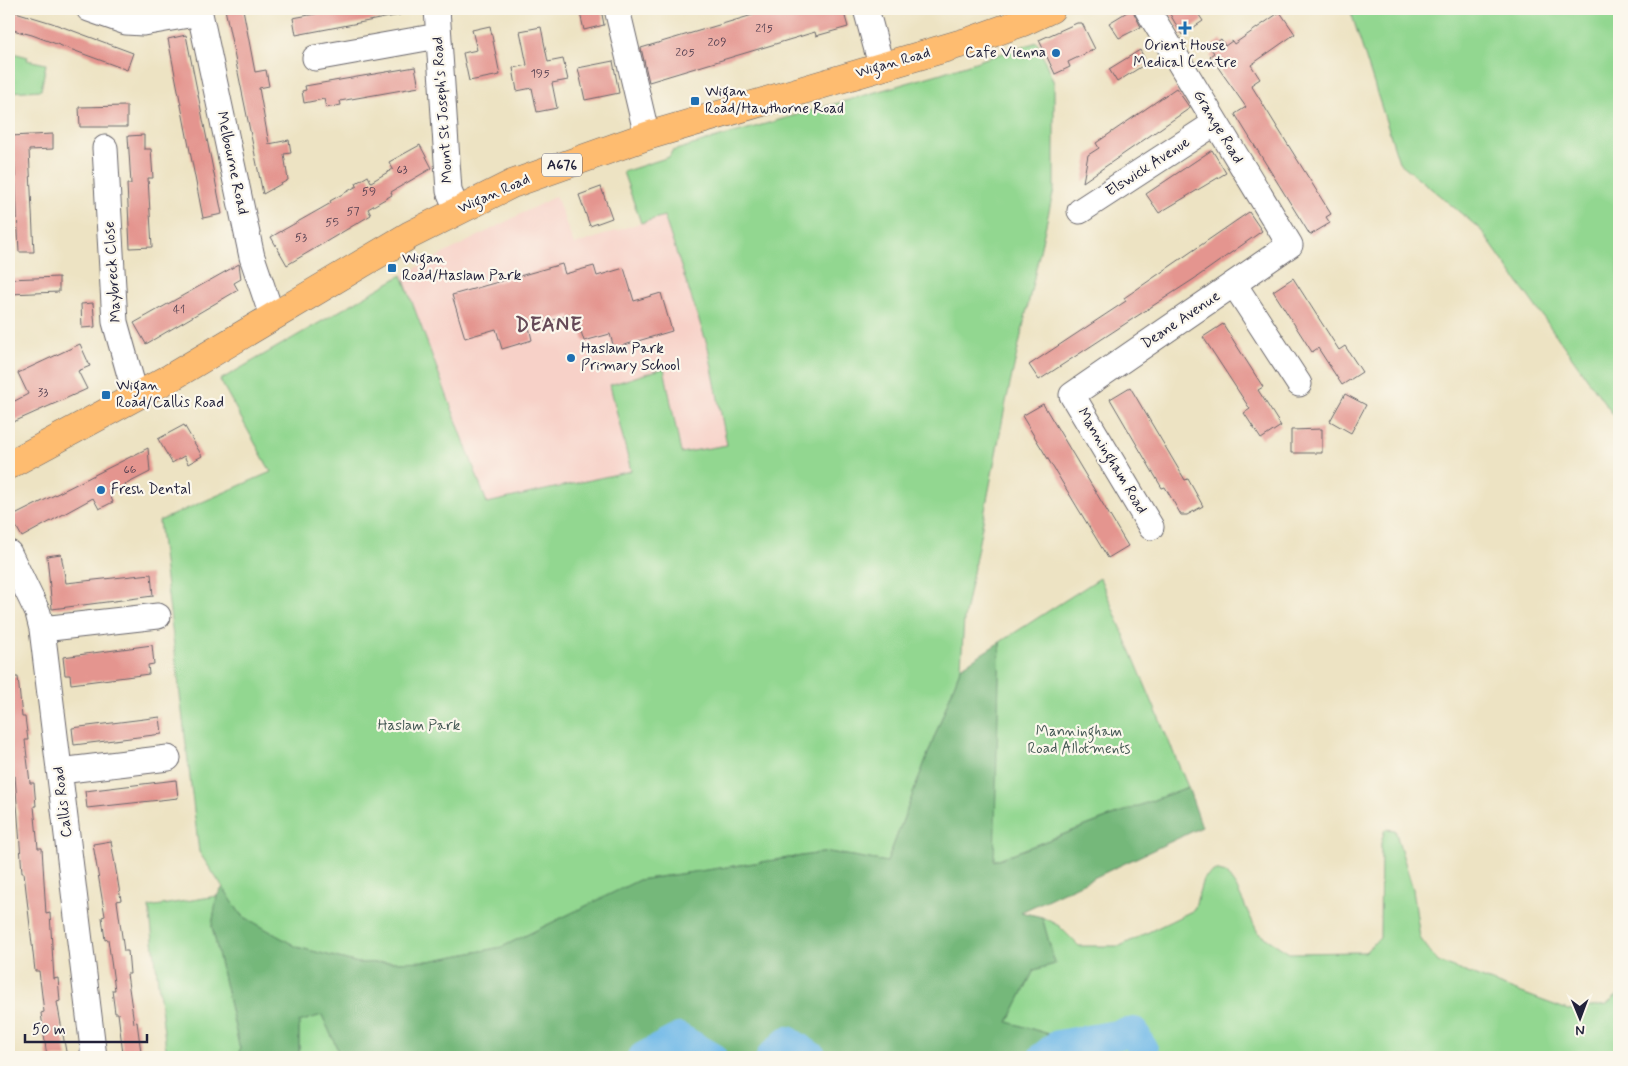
<svg xmlns="http://www.w3.org/2000/svg" width="1628" height="1066" font-family="Mynerve,sans-serif">
	<style>
		.built { fill: #f7d1c8 }
		.green { fill: #92d790; stroke: #5a7c66 }
		.forest { fill: #75b87a; stroke: #4c6d5a }
		.lines { fill: none; stroke-linecap: round; stroke-linejoin: round }
		.river { stroke: #6fb9e8; stroke-width: 30 }
		.building { fill: #e4958f }
		.minor-casing { stroke: #69666b; stroke-width: 27 }
		.major-casing { stroke: #69666b; stroke-width: 29 }
		.minor { stroke: #fff; stroke-width: 25 }
		.major { stroke: #febc70; stroke-width: 28 }
		.poi-dot { fill: #1f6fb2; stroke: #fbf7ec; stroke-width: 2 }
		.labels { text-anchor: middle; dominant-baseline: central; stroke-width: 4.5; stroke-linejoin: round; paint-order: stroke }
		.number-label { font-size: 12px; fill: #523f50 }
		.shield { fill: #fbf7ec; stroke: #636270; stroke-width: 1 }
		.shield-label { font-size: 14px; font-weight: bold; fill: #22223b }
		.poi-label { font-size: 15px; fill: #22223b; stroke: #fbf7ec; text-anchor: start }
		.street-label { font-size: 15px; fill: #22223b; stroke: #fbf7ec }
		.park-label { font-size: 15px; fill: #445854; stroke: #fbf7ec }
		.district-label { font-size: 20px; font-weight: bold; letter-spacing: 1px; fill: #664a58; stroke: #fbf7ec }
	</style>
	<rect width="100%" height="100%" fill="#fbf7ec"/>
	<filter id="ink" filterUnits="userSpaceOnUse"><feTurbulence type="fractalNoise" baseFrequency=".02" numOctaves="2"/><feDisplacementMap in="SourceGraphic" scale="10" xChannelSelector="R" yChannelSelector="G"/><feConvolveMatrix kernelMatrix="1 2 1 2 8 2 1 2 1" color-interpolation-filters="sRGB"/></filter>
	<filter id="wash" filterUnits="userSpaceOnUse"><feTurbulence type="fractalNoise" baseFrequency=".0096" numOctaves="4" result="noise"/><feDisplacementMap in="SourceGraphic" scale="20" xChannelSelector="R" yChannelSelector="G"/><feGaussianBlur stdDeviation="1.12" result="paint"/><feColorMatrix in="noise" values="0 0 0 0 0 0 0 0 0 0 0 0 0 0 0 0 0 1.4 0 .05"/><feComposite in="paint" operator="in"/></filter>
	<g filter="url(#wash)">
		<rect width="100%" height="100%" fill="#ede3c3"/>
		<path class="built" d="M556,196L574,245L664,215L708,347L727,445L681,453L664,369L610,385L631,471L487,503L402,275Z"/>
		<path class="green" d="M1350,9H1619V423L1480,229L1399,162Z
			M1037,42L1054,83V189L1006,402L964,619L961,667L887,862L829,852L639,880L502,947L430,961L358,963L297,947L241,915L199,852L159,521L271,472L220,380L402,275L487,503L631,471L610,385L664,368L681,453L727,445L708,347L664,216L641,223L623,172L669,157L672,151L938,74Z
			M9,52L28,57L27,60L46,64L41,90L9,92Z
			M1100,578L1188,787L993,861L1000,642Z
			M1385,829L1395,830L1413,889L1420,938L1438,962L1568,1010L1606,1005L1619,994V1057H1049V1034L1008,1022L1034,970L1055,964L1042,917L1059,926L1079,946H1120L1194,910L1203,879L1215,870L1226,873L1236,887L1258,933L1289,953L1365,952L1380,938L1381,843Z
			M217,896L212,926L240,1050L237,1057H167L149,907Z
			M322,1015L341,1057H299V1022Z"/>
		<path class="forest" d="M1000,642L994,861L1188,787L1202,827L1021,912L1042,917L1055,964L1034,970L1008,1022L1049,1034V1057H341L322,1015L299,1022V1057H237L240,1049L212,926L217,896L223,887L241,915L297,947L358,963L429,961L502,947L639,880L829,852L887,862L961,667Z"/>
		<g class="lines">
			<path class="river" d="M643,1057L679,1038L712,1057
				M771,1057L788,1041L812,1057
				M1043,1057L1058,1045L1134,1032L1144,1052L1142,1057"/>
		</g>
		<g id="blocks">
			<path class="building" d="M225,9H243L255,72L266,70L269,86L259,88L269,144L289,140L291,153L284,154L288,180L263,194Z
				M342,9H399L400,15L296,35L293,18Z
				M579,9H601L604,25L584,30Z
				M773,9H816L817,13L843,9L848,27L816,36L815,32L649,82L641,48Z
				M1132,9L1141,27L1119,38L1109,23Z
				M1167,9H1195L1203,21L1182,35Z
				M9,10L52,23L133,53L127,70L32,35L9,29Z
				M1280,12L1295,34L1251,65L1260,79L1251,85L1331,214L1326,217L1330,223L1310,235L1235,114L1246,107L1210,56L1214,53L1210,47L1221,39L1225,46L1232,41L1234,44Z
				M1077,23H1082L1095,49L1068,62L1070,67L1055,74L1039,40Z
				M490,26L500,75L469,81L463,53L477,50L472,30Z
				M541,27L548,62L563,59L568,80L552,83L557,108L537,112L532,88L517,91L513,68L527,65L520,31Z
				M186,35L222,214L203,218L168,39Z
				M1140,50L1147,63L1117,82L1109,69Z
				M613,61L619,93L585,100L578,68Z
				M415,67L419,87L340,101L341,105L326,108L324,99L304,103L302,91L306,90L305,86Z
				M1176,88L1190,108L1083,182L1088,155L1099,148L1096,143Z
				M127,106V127H80L79,107Z
				M53,134V149L29,150L34,252H19L14,151H9V136Z
				M144,135V149H151L153,178H148L152,247L130,248L127,184H131L128,136Z
				M420,145L432,168L391,192L392,195L368,209L371,215L287,265L271,237L331,203L330,201L357,186L356,183L368,176L371,182L393,169L389,162Z
				M1212,150L1226,173L1159,213L1146,194Z
				M601,187L612,218L590,226L579,195Z
				M1249,212L1262,231L1194,279L1039,380L1029,365L1126,301L1124,298Z
				M239,264L241,279L234,283L238,290L146,344L134,323Z
				M562,264L565,274L594,266L597,276L624,268L634,301L661,293L672,331L614,348L610,334L584,341L579,325L573,327L570,315L529,327L532,340L502,349L496,329L465,338L452,295Z
				M59,277V292L9,294V279Z
				M1293,278L1339,350L1345,346L1362,372L1342,385L1318,348L1312,352L1273,291Z
				M93,303L95,327L82,328L81,304Z
				M1223,324L1263,387L1258,390L1281,426L1261,439L1244,413L1250,409L1203,337Z
				M80,344L90,366L78,371L87,389L9,424V404L28,394L18,373Z
				M1130,387L1185,480L1188,479L1203,506L1187,515H1181L1165,487L1162,488L1110,399Z
				M1345,394L1366,405L1351,433L1330,421Z
				M1043,404L1128,546L1108,558L1022,416Z
				M184,425L202,456L188,464L184,456L172,463L158,439Z
				M1322,429V453H1291V430Z
				M148,448L150,472L109,493L113,502L99,509L93,498L22,537L13,521V516Z
				M61,554L66,583L151,574L153,596L52,609L47,556Z
				M152,645L154,664L148,665L149,674L71,684L70,675H65L63,657Z
				M9,677H18L22,717H25L28,740H25L30,783H34L36,806H34L38,848H42L46,914L50,913L54,979L58,978L60,1001L57,1002L67,1057H47L41,1013L44,1012L39,971H35L24,873H22L15,776H11Z
				M160,717L162,734L74,745L72,728Z
				M176,780L178,798L87,808L85,791Z
				M111,841L121,900L117,901L124,951H128L129,962L130,974H127L134,1023L137,1022L141,1052L123,1054L118,1013H115L112,990H115L108,939L105,940L102,917L105,916L93,844Z"/>
		</g>
	</g>
	<g filter="url(#ink)">
		<use href="#blocks" fill-opacity="0" stroke="#69666b" stroke-width="1"/>
		<g class="lines">
			<g class="minor-casing">
				<path id="minor" d="M89,9L126,22L143,23L200,13
					M199,9L252,257L272,316
					M437,9L449,191L457,210
					M617,9L647,136
					M866,9L881,65
					M1147,9L1290,245L1072,395L1151,527
					M315,58L438,36
					M105,148L115,322L136,397
					M1080,211L1215,123
					M1234,284L1299,384
					M9,553L38,613L42,629L94,1057
					M42,629L158,616
					M60,771L168,758"/>
			</g>
			<g class="major-casing">
				<path id="major" d="M9,465L170,378L410,235L512,184L647,136L973,40L1023,22L1051,9"/>
			</g>
			<use href="#minor" class="minor"/>
			<use href="#major" class="major"/>
		</g>
	</g>
	<g class="poi-dot">
		<path d="M1182.5 20.5h5v5h5v5h-5v5h-5v-5h-5v-5h5z"/>
		<circle cx="1056" cy="53" r="5"/>
		<rect x="690" y="96" width="10" height="10" rx="2.5"/>
		<rect x="387" y="263" width="10" height="10" rx="2.5"/>
		<circle cx="571" cy="358" r="5"/>
		<rect x="101" y="390" width="10" height="10" rx="2.5"/>
		<circle cx="101" cy="490" r="5"/>
	</g>
	<g class="labels">
		<g class="number-label">
			<text x="764" y="29">215</text>
			<text x="717" y="43">209</text>
			<text x="685" y="53">205</text>
			<text x="540" y="74">195</text>
			<text x="402" y="170">63</text>
			<text x="369" y="192">59</text>
			<text x="353" y="212">57</text>
			<text x="332" y="223">55</text>
			<text x="301" y="238">53</text>
			<text x="179" y="310">41</text>
			<text x="43" y="393">33</text>
			<text x="130" y="470">66</text>
		</g>
		<rect class="shield" x="542" y="153.5" width="40" height="23" rx="4"/>
		<g class="shield-label">
			<text x="562" y="165">A676</text>
		</g>
		<g class="poi-label">
			<text x="1185" y="46" text-anchor="middle">Orient House<tspan x="1185" dy="17">Medical Centre</tspan></text>
			<text x="1046" y="53" text-anchor="end">Cafe Vienna</text>
			<text x="705" y="92">Wigan<tspan x="705" dy="17">Road/Hawthorne Road</tspan></text>
			<text x="402" y="259">Wigan<tspan x="402" dy="17">Road/Haslam Park</tspan></text>
			<text x="581" y="349">Haslam Park<tspan x="581" dy="17">Primary School</tspan></text>
			<text x="116" y="386">Wigan<tspan x="116" dy="17">Road/Callis Road</tspan></text>
			<text x="111" y="490">Fresh Dental</text>
		</g>
		<g class="street-label">
			<text transform="translate(893 63) rotate(-16)">Wigan Road</text>
			<text transform="translate(443 110) rotate(-94)">Mount St Joseph's Road</text>
			<text transform="translate(1218 127) rotate(59)">Grange Road</text>
			<text transform="translate(232 163) rotate(78)">Melbourne Road</text>
			<text transform="translate(1148 167) rotate(-33)">Elswick Avenue</text>
			<text transform="translate(494 194) rotate(-24)">Wigan Road</text>
			<text transform="translate(113 272) rotate(-94)">Maybreck Close</text>
			<text transform="translate(1181 320) rotate(-34)">Deane Avenue</text>
			<text transform="translate(1112 461) rotate(59)">Manningham Road</text>
			<text transform="translate(63 802) rotate(-97)">Callis Road</text>
		</g>
		<g class="park-label">
			<text x="419" y="726">Haslam Park</text>
			<text x="1079" y="732">Manningham<tspan x="1079" dy="17">Road Allotments</tspan></text>
		</g>
		<g class="district-label">
			<text x="549" y="325">DEANE</text>
		</g>
	</g>
	<rect width="1628" height="1066" fill="none" stroke="#fbf7ec" stroke-width="30"/>
	<g transform="translate(1580 1018) rotate(179)" stroke="#fbf7ec" stroke-width="4" paint-order="stroke">
	<path d="M0-4L9 19L0 12L-9 19Z" fill="#22223b"/>
	<text y="-8" font-size="14" font-weight="bold" text-anchor="middle" fill="#22223b">N</text>
	</g>
	<path d="M25 1034v8h122v-8" fill="none" stroke="#22223b" stroke-width="2.5"/>
	<text x="32" y="1034" font-size="15" fill="#22223b" stroke="#fbf7ec" stroke-width="4" paint-order="stroke">50 m</text>
</svg>
